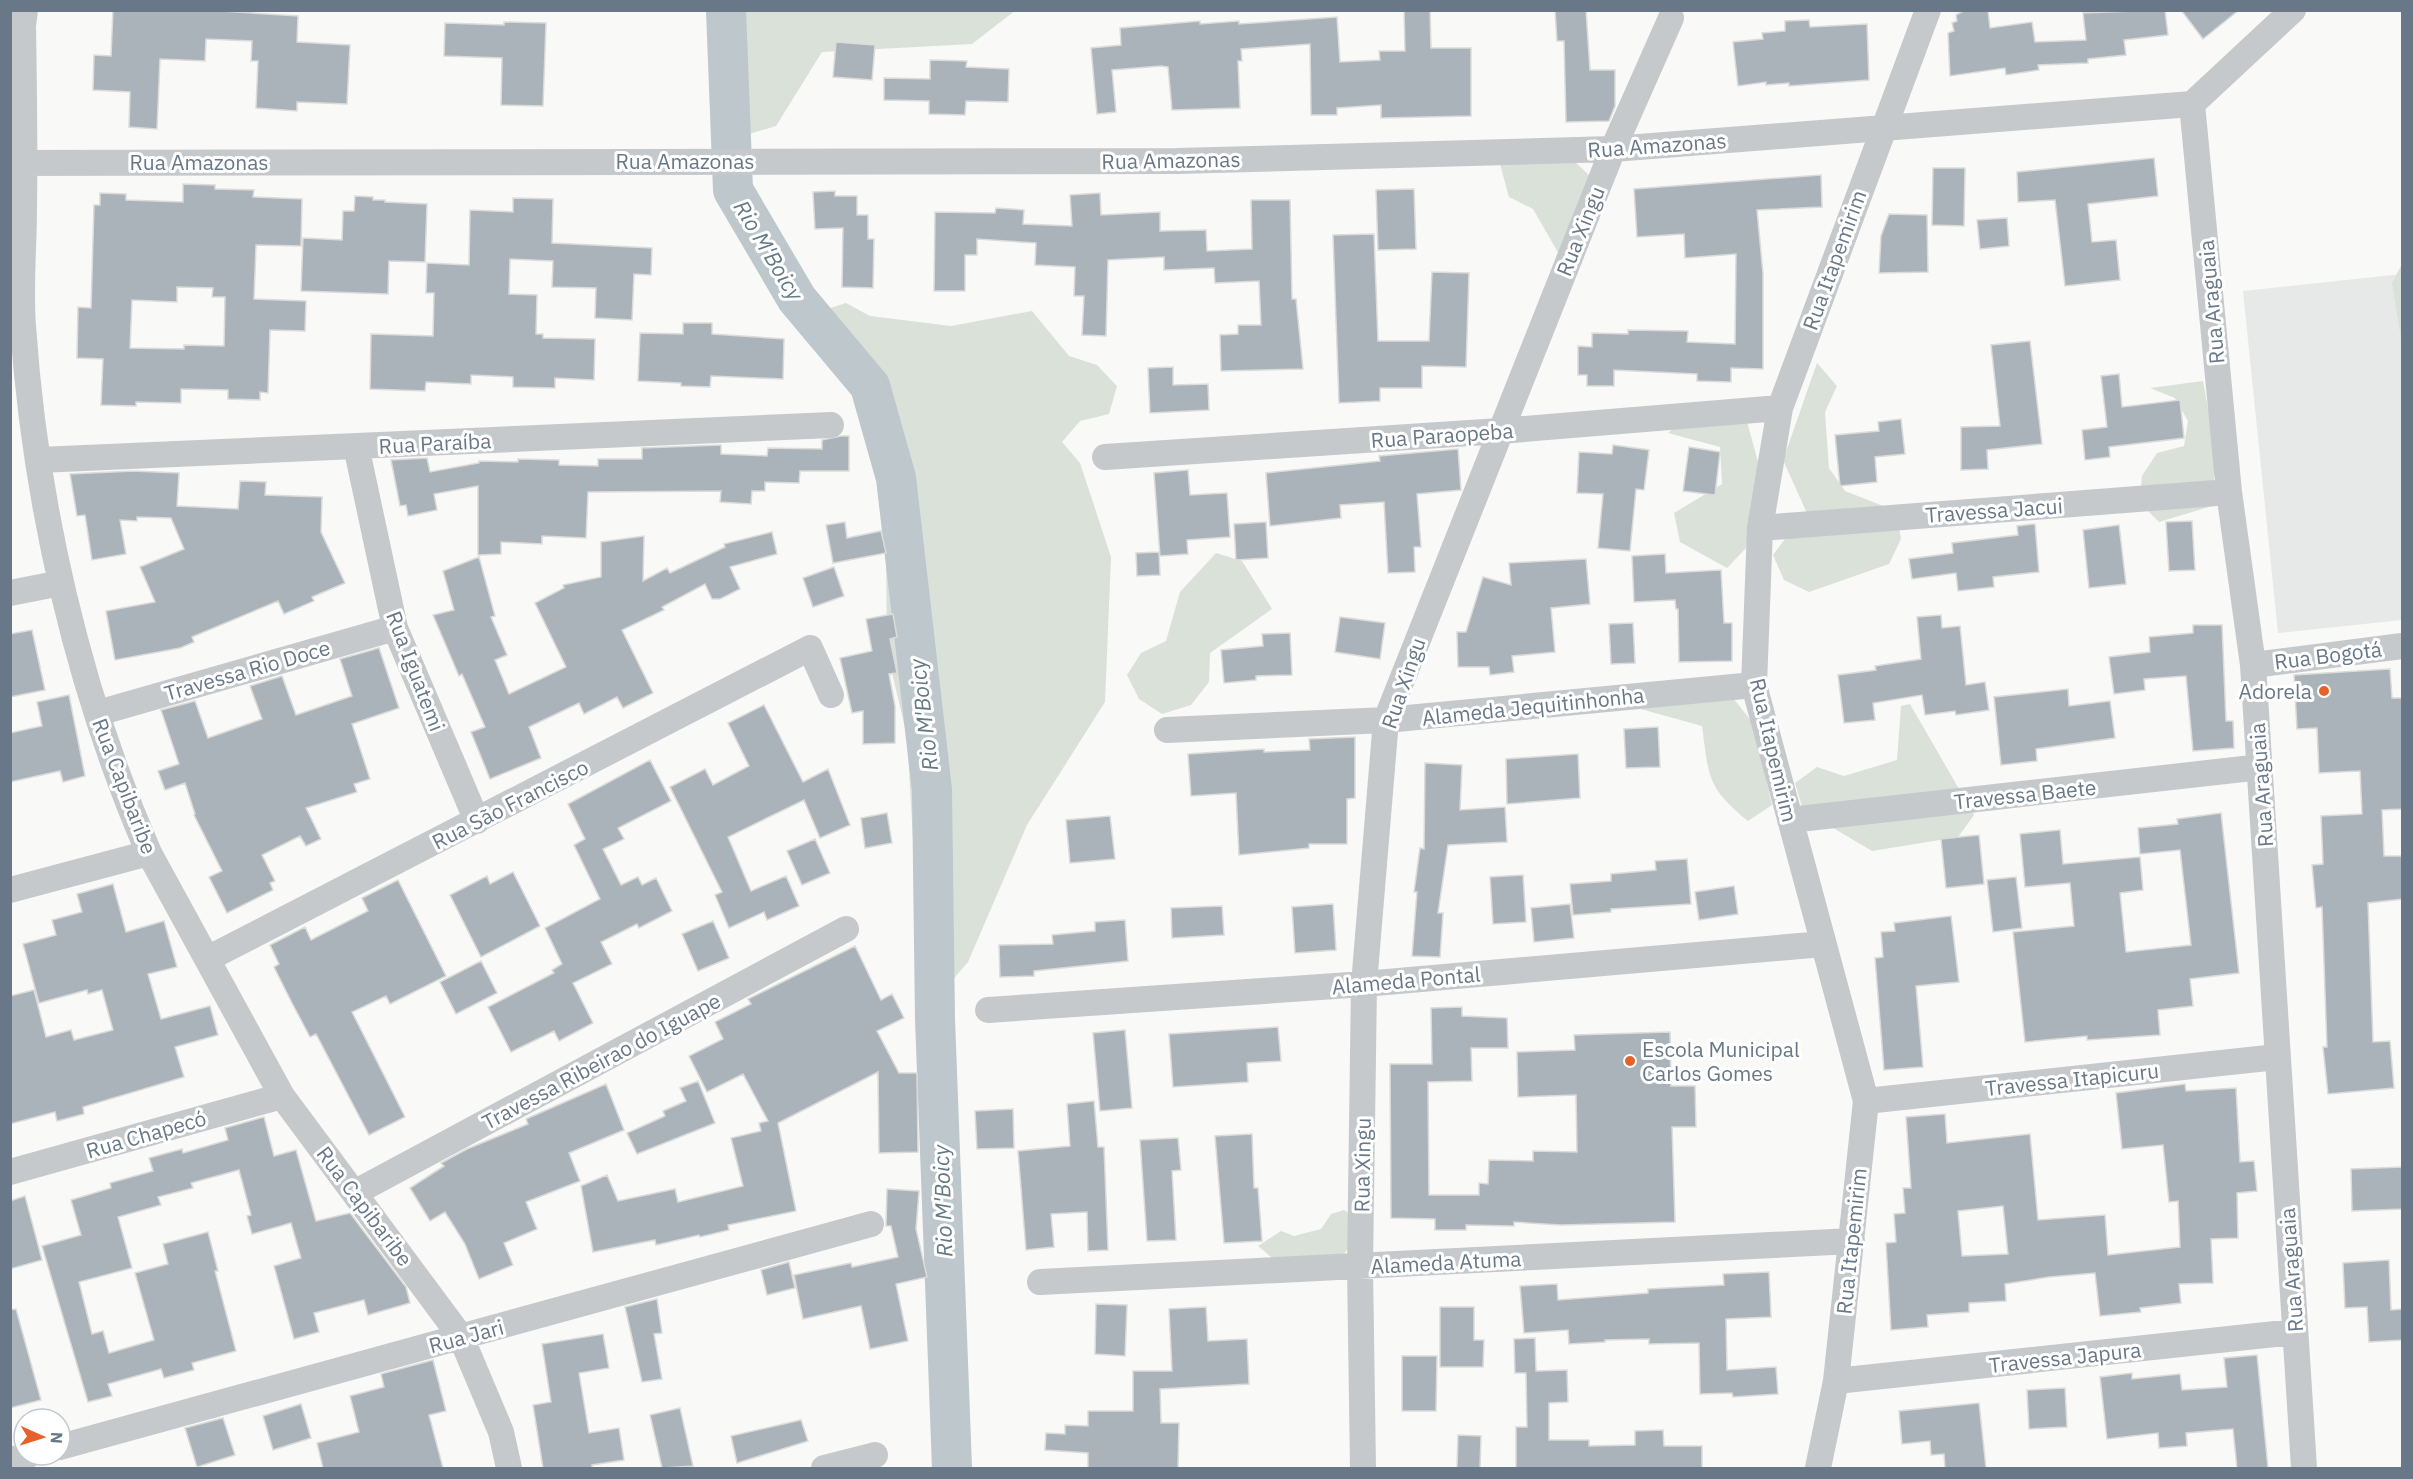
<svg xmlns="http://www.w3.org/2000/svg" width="2413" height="1479" font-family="'IBM Plex Sans',sans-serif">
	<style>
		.built { fill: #e7e8e8 }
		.green { fill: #dae1d8 }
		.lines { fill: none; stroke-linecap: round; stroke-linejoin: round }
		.river { stroke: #bdc7cc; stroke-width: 40 }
		.building { fill: #abb3ba; stroke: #dbdbd9; stroke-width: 1.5; fill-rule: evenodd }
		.minor { stroke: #c5c9cc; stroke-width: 26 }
		.poi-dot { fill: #e6622a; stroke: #fff; stroke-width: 2 }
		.labels { text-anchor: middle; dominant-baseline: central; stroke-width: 6; stroke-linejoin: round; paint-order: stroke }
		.street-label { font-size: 21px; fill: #687888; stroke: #fff }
		.poi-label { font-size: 21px; fill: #687888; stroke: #fff; text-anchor: end }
		.water-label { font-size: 22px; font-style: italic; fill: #637983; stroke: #fff }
	</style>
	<rect width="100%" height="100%" fill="#f9f9f7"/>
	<path class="built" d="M2402,274V620L2278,633L2243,291Z"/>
	<path class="green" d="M1016,10L972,44L822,52L776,126L749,134L736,82L744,11Z
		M1575,162L1590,176L1560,256L1533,209L1509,197L1500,164Z
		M2402,264V344L2392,283Z
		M846,303L870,316L951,326L1032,311L1069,356L1097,365L1117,386L1109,414L1080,421L1062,442L1080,463L1111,557L1105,702L1027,825L968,962L949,984L921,978L907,736L887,652L885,457L866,406L829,364L821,311Z
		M1817,363L1837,386L1825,412L1829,468L1845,491L1896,511L1901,539L1889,564L1809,592L1784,580L1773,555L1806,511L1783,460Z
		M2203,381L2216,452L2212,506L2159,522L2139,502L2142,476L2157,453L2184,446L2188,421L2175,398L2150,388Z
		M1691,414L1746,418L1760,469L1746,548L1727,568L1680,542L1674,513L1722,484L1720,447L1668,433Z
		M1216,553L1242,561L1272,609L1210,653L1209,682L1191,705L1162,714L1139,699L1127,675L1141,653L1166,641L1180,592Z
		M1720,682L1753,723L1772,805L1748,821C1706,787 1709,776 1702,726L1619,703Z
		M1910,704L1974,815L1958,837L1872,851L1803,810L1795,783L1817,767L1844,776L1897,760L1901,706Z
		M1344,1210L1353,1216L1357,1238L1342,1256L1277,1262L1258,1246L1281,1231L1294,1236L1321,1229L1331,1214Z"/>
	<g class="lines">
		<path class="river" d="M726,10L733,190L797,299L870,386L896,478L932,790L935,1019L952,1468"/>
	</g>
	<path class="building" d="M113,10H206L298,16L297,42L350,45L347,104L297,102V111L256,108L258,61H251L252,41L206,39L205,61L160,59L157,129L129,127L130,92L93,90L94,55L111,56Z
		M1404,10H1430L1431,48H1471V116L1381,118V105L1337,108V115H1311L1310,44L1241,49L1242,61H1238L1240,108L1172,110L1168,67L1161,66L1112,70L1116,112L1097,114L1091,48L1121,45L1120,28L1200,21V24L1239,21V24L1337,17L1340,62L1380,60L1379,51H1405Z
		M1555,10H1586L1590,70H1615V106L1609,121L1566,122L1564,41H1557Z
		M1965,10H1988L1990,28L2032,22L2035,42L2086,40L2083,13L2165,10L2168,35L2124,40L2126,55L2088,59V63L2038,65L2039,70L2006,75L2005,68L1950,76L1948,33L1954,31L1952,23L1957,21L1956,15Z
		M2181,10H2239L2203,39Z
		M1809,20L1810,27L1867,24L1869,80L1789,86V83L1766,85V82L1738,86L1733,42L1763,39L1762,33L1785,31V21Z
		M504,22L546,23L543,106L501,105L502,58L444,56L445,23L504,25Z
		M836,42L875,45L872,80L833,77Z
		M930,60L967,61L966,67L1009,69L1008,102L966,101L965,115L929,114V101L884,100V78L930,79Z
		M2154,158L2158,196L2088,204L2092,242L2116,240L2120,280L2065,286L2055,200L2018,202L2017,172Z
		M1933,168H1965L1964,226L1932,225Z
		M1821,175L1822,207L1757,210L1763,274V369L1731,368V382L1697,381V374L1614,370V386H1587V375H1578V346L1592,347V333L1628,334V330L1688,331L1687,342L1735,344L1736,254L1685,258L1684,234L1637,237L1634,189Z
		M183,184L215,185V189L254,190L253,197L302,199L301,246L256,245L254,299L306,301L305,331L270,330L268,393L260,392V400L228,399V390L181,389V403L136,402V406L101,405L103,359L77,358L78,307L91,308L94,205H100V193L126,194V200L183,202ZM177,287L213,288L212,297H225L224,346L184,345V349L130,348L132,300L177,302Z
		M1414,189L1416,249L1378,250L1376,190Z
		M835,191V196H857V215H868V239H874L873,288L842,287L843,228L815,229L813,192Z
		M1100,193L1101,215L1160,212V231L1206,230L1207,251L1252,249L1251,200H1290L1292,299H1296L1303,369L1221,371L1220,335L1238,334V325H1261L1259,281L1215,283L1214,268L1164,270V257L1108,260L1106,336L1082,335L1084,296H1074L1075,267L1035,265L1036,243L977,239V255H965V291H934L935,212L995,213L996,208L1024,210L1023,224L1072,226L1070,195Z
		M355,196L373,197V200H385V202L427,204L425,262L389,261L388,294L301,291L303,238L342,240L343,211H354Z
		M513,198L553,199L552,243L652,248L651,275L634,274L632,320L595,318L596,288L552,287L553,261L510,259L509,294L537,295L536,334H543V338L595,339L594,380L555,378V388L513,387V377L471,375V384L426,382L425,391L370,389L371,334L433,336L434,293H426L427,263L469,265L470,210L513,212Z
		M1889,214L1927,215L1928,272L1879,273L1881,236Z
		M2007,218L2009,246L1980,249L1977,220Z
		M1374,234L1378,341H1429L1432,272L1469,273L1466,367L1422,366V388H1380V401L1339,403L1333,235Z
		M683,323H712V334L784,339L783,379L711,376L710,387L681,386V383L638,381L640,333L683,334Z
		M2030,341L2042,444L1987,450L1988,469L1961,470V427L2000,426L1991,345Z
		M1173,367V385L1208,384L1209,410L1150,413L1148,368Z
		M2119,374L2122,407L2180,400L2184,438L2109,447L2110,457L2085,460L2082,430L2107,427L2101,376Z
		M1901,419L1905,454L1875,457L1877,482L1840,486L1835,435L1879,431L1878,422Z
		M841,436H849V471H800L799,483L765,482V491H752L751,504L720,502L721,491L588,492L586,538L542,536V544L501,542V554L478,555V486L434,494L437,510L408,516L406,505L400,506L391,460L427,458L430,472L479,463V461L518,462V459L559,460V465L598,466V459H642V448L721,445V454L767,456L768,448L822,449V440Z
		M1613,445L1649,450L1644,490L1636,489L1630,551L1598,548L1603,494L1577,493L1579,452L1612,454Z
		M1689,447L1720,452L1715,495L1683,491Z
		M1458,449L1461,490L1417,494L1421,547H1414L1415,572L1388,573L1384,502L1340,505L1341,518L1270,526L1266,473L1380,461L1379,456Z
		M1188,470L1190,495L1227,493L1230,537L1187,540L1188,554L1160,556L1154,473Z
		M133,471L179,473L177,506L238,509L240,481L266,482L265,495L322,497L321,532L345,583L312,597L314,601L284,614L278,601L192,637L194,642L180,648L115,660L106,611L155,602L140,567L184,549L171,518L137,517V521L120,520L126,554L92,560L85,515L77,516L70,474Z
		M2192,521L2195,570L2169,571L2166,522Z
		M845,522L847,538L881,531L886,553L833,563L826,525Z
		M1266,522L1268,558L1236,560L1234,524Z
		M2035,524L2039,572L1993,577L1994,587L1958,591L1956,573L1912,579L1909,559L1953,553L1952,543L2018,535L2017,526Z
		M2119,525L2126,584L2089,588L2083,530Z
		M772,532L777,554L730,567L740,589L720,599H712L705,584L662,607L664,610L622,630L653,693L623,708L617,697L584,714L579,703L529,727L541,758L490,779L471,732L485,727L462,674L459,676L433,615L454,610L443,571L479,557L495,616L491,617L507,655L495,660L509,694L566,667L535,603L564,588L563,585L601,577V542L644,536L643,581L667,568L670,573L725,547L724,544Z
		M1159,552L1160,575L1137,576L1136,553Z
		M1665,554L1666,573L1721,570L1724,623H1732V661L1679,662L1678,609H1676L1675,600L1634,602L1632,556Z
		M1586,559L1590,604L1551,608L1555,652L1512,656L1514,672L1490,675L1489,667H1458L1457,632H1466L1483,577L1511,585L1509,563Z
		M834,567L844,596L813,607L803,578Z
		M893,614L897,637L890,639L897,673L889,674L895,706V743L863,744V711L852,713L840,658L872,651L866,619Z
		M1941,615L1942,628L1960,626L1966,685L1985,682L1989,710L1956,715L1955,711L1925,715L1922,695L1873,703L1875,720L1844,723L1838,675L1876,670L1875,666L1921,659L1917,617Z
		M1340,617L1385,623L1380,659L1335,652Z
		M1633,623L1635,663L1611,664L1609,624Z
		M2193,625H2222L2226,721H2233L2234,748L2193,751L2186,676L2144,679L2145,690L2114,694L2109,657L2150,652L2149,637L2193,633Z
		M32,630L45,690L10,697V634Z
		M1290,633L1292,675L1256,676V680L1224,683L1221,650L1263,646L1262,634Z
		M379,648L399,708L352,724L370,779L354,784L357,792L306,808L321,839L306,846L300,836L262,855L275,881L270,883L273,890L227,913L209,877L222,871L194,815L195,814L185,783L165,790L158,771L179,764L161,710L195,701L208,738L262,719L250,686L282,676L296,715L352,696L340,659Z
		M2390,669L2392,698H2403V809L2382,810L2384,856H2403V899L2368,903L2373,1042L2390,1041L2394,1088L2328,1094L2323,1047H2327L2322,907L2316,908L2312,865L2323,864L2321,816L2362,814L2360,771L2319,773L2317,728L2297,729L2294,675Z
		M2068,689L2069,706L2110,701L2115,738L2036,749L2037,761L2001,765L1994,697Z
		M69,695L85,776L63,782L60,771L10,782V733L42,726L37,702Z
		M764,705L803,782L828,769L850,825L820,838L804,800L728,837L751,891L786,876L799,906L767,920L764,912L729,928L715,895L722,892L670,787L705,769L713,785L749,766L728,723Z
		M1658,727L1660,767L1626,768L1624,729Z
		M1355,737V798L1347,799V844H1309V848L1239,855L1236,793L1191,796L1188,754L1264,749V752L1310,750L1309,739Z
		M1578,754L1580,798L1507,804L1506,759Z
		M650,760L671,801L618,828L624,839L603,849L621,885L638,877L642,885L656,878L672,911L639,928L637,924L601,942L612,964L573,983L593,1023L559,1041L554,1031L511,1052L488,1007L554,973L552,970L562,964L545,928L600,899L574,845L585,839L568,804Z
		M1425,763L1462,765L1460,810L1505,807L1507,842L1448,845L1438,913H1443L1440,957L1412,956L1417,892H1414L1420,848L1424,849Z
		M887,813L892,843L865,848L861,818Z
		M2221,813L2239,973L2190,979L2193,1006L2158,1010L2160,1035L2087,1040V1036L2025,1042L2013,932L2074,926L2070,883L2025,887L2020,834L2060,830L2063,864L2140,857L2143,890L2120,893L2126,952L2191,945L2180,850L2140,854L2138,828L2178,824L2177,819Z
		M1110,816L1115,859L1070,863L1066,820Z
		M1979,835L1984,884L1946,888L1941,839Z
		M815,839L830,873L802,885L787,851Z
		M1687,859L1691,904L1611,909V912L1573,915L1570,884L1611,881V874L1656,870L1655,861Z
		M513,872L540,926L481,957L450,895L487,876L490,884Z
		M1523,875L1526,922L1493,924L1490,877Z
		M2016,877L2022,928L1993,932L1987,880Z
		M398,880L446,976L390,1004L386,996L352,1012L405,1117L369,1135L316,1034L310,1037L292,1003L274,967L279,964L270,945L305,927L311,940L368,911L362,898Z
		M113,884L126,932L164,921L177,967L148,974L161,1019L210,1006L218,1035L175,1047L184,1077L83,1107L84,1114L57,1121L55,1112L10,1124V996L34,990L46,1037L71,1030L74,1040L113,1030L102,990L88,994L87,990L39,1003L23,944L56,935L52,920L82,912L77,894Z
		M1734,886L1738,914L1699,920L1695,892Z
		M1333,904L1336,950L1295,953L1292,907Z
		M1570,904L1574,938L1534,942L1531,908Z
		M1222,906L1224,935L1172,938L1171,908Z
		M1951,916L1959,982L1916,986L1923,1067L1884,1070L1875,958L1883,957L1881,932L1895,931L1894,923Z
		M1125,920L1128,961L1034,971V976L1000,977L999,945L1053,944L1052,935L1095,931V922Z
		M713,921L729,958L698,971L682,934Z
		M855,946L881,1000L892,994L904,1018L877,1031L899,1073H917L918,1152L879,1153L878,1072L778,1123L796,1211L728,1225L729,1230L700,1237L699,1235L656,1245L655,1240L593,1252L581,1186L607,1175L618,1201L675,1189L678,1202L743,1186L731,1138L761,1131L759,1123L768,1121L743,1074L707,1092L689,1056L723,1039L715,1022L751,1004L748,999Z
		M481,961L497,993L456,1014L440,982Z
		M1462,1007V1016L1507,1018L1508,1048H1471L1472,1081L1428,1082L1429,1195H1479V1183L1488,1184L1489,1160L1533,1161V1151L1577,1152L1576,1095L1518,1097L1517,1052L1575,1050L1574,1035L1670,1032L1671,1086H1695L1696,1127H1672L1675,1222L1561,1225L1514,1222V1226L1466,1225V1230H1435V1219L1391,1218L1390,1064H1432L1431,1008Z
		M1278,1027L1281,1061L1247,1063L1248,1082L1173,1087L1169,1034Z
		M1125,1030L1132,1108L1100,1111L1093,1033Z
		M698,1081L715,1123L637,1154L627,1133L665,1116L663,1111L686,1101L680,1088Z
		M606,1084L624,1130L569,1153L580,1181L526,1202L537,1229L504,1243L513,1265L479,1279L465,1244L445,1212L430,1221L410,1188L444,1166L441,1163L467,1149L528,1124L526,1119Z
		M2185,1084L2186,1091L2236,1088L2240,1162L2254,1161L2257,1191L2237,1193L2238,1238L2211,1239L2213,1283L2179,1284L2181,1303L2140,1308L2141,1312L2100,1316L2095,1273L2049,1277L2005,1284L2006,1301L1969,1303V1312L1927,1315L1928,1327L1891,1330L1886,1243L1896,1242L1894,1214L1905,1213L1903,1188H1911L1906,1117L1945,1114L1947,1143L2030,1134L2038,1220L2105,1215L2108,1255L2180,1247L2178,1201L2169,1202L2163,1145L2122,1149L2116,1093ZM2003,1206L2008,1254L1962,1256L1958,1211Z
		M1094,1101L1098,1147H1104L1108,1250L1088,1251L1087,1212L1051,1214L1054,1247L1026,1250L1018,1151L1070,1146L1067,1104Z
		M1013,1109L1014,1148L977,1149L975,1111Z
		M264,1117L274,1156L296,1150L316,1221L350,1213L406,1287L410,1303L368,1315L364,1300L314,1313L319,1332L294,1339L274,1266L301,1258L291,1223L252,1234L247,1216L251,1215L239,1170L191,1183L193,1188L158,1197L161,1205L118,1217L132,1268L79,1282L92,1334L103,1331L109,1353L154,1340L135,1273L168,1264L163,1244L208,1232L218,1271H215L236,1351L192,1363L194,1370L164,1378L161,1369L108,1384L112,1396L88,1402L42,1246L81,1235L71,1200L111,1188L110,1183L153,1171L149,1158L182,1149L183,1153L228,1140L225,1128Z
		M1252,1134L1254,1188H1258L1262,1241L1224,1243L1215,1136Z
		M1178,1138L1181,1170L1172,1171L1176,1240L1147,1241L1140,1140Z
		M2403,1167V1209L2352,1211L2351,1169Z
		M887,1189L919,1191L916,1229L927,1277L896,1284L908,1341L870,1349L861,1306L803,1319L794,1275L851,1263L852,1267L898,1257L891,1226H886Z
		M25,1196L42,1260L10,1269V1201Z
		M2389,1260L2391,1310L2403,1309V1340L2369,1342L2367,1307L2345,1308L2343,1263Z
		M789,1262L795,1288L767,1295L761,1270Z
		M1769,1272L1771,1317L1726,1319L1727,1370L1776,1367L1778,1394L1733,1397L1732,1393L1700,1394L1699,1343L1649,1344V1339L1605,1340V1342L1569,1344L1568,1330L1524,1333L1520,1286L1557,1284L1558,1300L1648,1293V1289L1724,1285L1723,1274Z
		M657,1299L662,1333L654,1334L662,1379L642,1382L625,1307Z
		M1096,1304L1127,1305L1125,1356L1095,1354Z
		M1206,1307L1208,1341L1247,1339L1249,1384L1160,1389L1161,1423H1179L1178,1468H1088V1453L1045,1450L1046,1433L1065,1434V1425L1088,1426V1411H1133V1371H1172L1169,1309Z
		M1440,1307H1474V1340H1484L1483,1367H1440Z
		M16,1309L41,1400L10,1408V1310Z
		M603,1334L609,1368L579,1373L589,1433L619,1428L624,1460L592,1465V1468H543L533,1405L551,1402L542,1344Z
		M1535,1338L1536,1371L1567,1370L1568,1402L1549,1403V1440H1589V1446L1635,1445V1431L1663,1430L1664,1446H1702V1468H1516V1427H1527L1526,1373H1515L1514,1339Z
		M2257,1355L2268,1468H2237L2233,1429L2186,1433L2187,1446L2159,1448L2158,1433L2107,1439L2100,1377L2132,1373V1379L2180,1374L2182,1390L2227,1387L2224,1358Z
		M1402,1356H1437L1436,1411H1402Z
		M433,1360L446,1411L429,1415L443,1468H323L317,1443L359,1432L350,1396L384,1387L381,1374Z
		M2065,1388L2067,1427L2029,1429L2027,1390Z
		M1979,1403L1986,1468H1945L1944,1454L1931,1455L1930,1441L1902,1444L1899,1411Z
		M301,1404L311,1438L273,1450L263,1416Z
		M680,1408L693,1466L662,1468L650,1415Z
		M223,1418L235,1455L197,1467L185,1428Z
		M801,1420L808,1441L737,1463L731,1436Z
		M1458,1435L1481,1436L1480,1468H1457Z"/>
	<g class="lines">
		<path class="minor" d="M25,10L23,26C24,87 25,147 24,208C24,247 20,287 23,326C35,503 78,690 149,853L282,1096L461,1337L501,1432L509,1468
			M2192,104L2229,492L2253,665L2304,1468
			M10,163L1177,161L1613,149L2192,104L2293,10
			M356,446L395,628L477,821
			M1105,457L1500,431L1780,408
			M39,460L831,425
			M1760,528L2229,492
			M10,593L61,583
			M2253,665L2402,646
			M98,713L395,628
			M1167,730L1386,720L1754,685
			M1790,820L2261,767
			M10,890L149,853
			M209,958L810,648L831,695
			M988,1010L1364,984L1823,944
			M1866,1101L2277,1057
			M10,1172L282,1096
			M356,1192L846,929
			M1040,1282L1852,1241
			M1836,1381L2294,1332
			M60,1447L871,1224
			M10,1460L29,1455
			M824,1468L875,1455
			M1363,1468L1360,1267L1364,984L1386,720L1613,149L1671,18
			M1818,1468L1836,1381L1866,1101L1754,685L1760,528L1780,408L1928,10"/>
	</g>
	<g class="poi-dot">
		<circle cx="2324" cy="691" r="6"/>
		<circle cx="1630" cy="1061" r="6"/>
	</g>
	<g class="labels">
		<g class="street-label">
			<text transform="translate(1657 145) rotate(-4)">Rua Amazonas</text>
			<text transform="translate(1171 160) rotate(-1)">Rua Amazonas</text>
			<text x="685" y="161">Rua Amazonas</text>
			<text x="199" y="162">Rua Amazonas</text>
			<text transform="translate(1580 231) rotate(-68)">Rua Xingu</text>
			<text transform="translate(1834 260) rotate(-70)">Rua Itapemirim</text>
			<text transform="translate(2211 302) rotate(-95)">Rua Araguaia</text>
			<text transform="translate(1442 435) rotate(-4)">Rua Paraopeba</text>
			<text transform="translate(435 443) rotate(-3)">Rua Paraíba</text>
			<text transform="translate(1994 510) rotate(-4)">Travessa Jacui</text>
			<text transform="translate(2328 655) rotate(-7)">Rua Bogotá</text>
			<text transform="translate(247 670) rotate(-16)">Travessa Rio Doce</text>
			<text transform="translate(416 671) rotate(69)">Rua Iguatemi</text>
			<text transform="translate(1403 683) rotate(-71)">Rua Xingu</text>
			<text transform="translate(1533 706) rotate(-6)">Alameda Jequitinhonha</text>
			<text transform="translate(1774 750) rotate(77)">Rua Itapemirim</text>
			<text transform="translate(2261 785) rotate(-94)">Rua Araguaia</text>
			<text transform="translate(125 786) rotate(69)">Rua Capibaribe</text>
			<text transform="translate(2025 794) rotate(-6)">Travessa Baete</text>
			<text transform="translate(510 804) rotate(-27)">Rua São Francisco</text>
			<text transform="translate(1406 980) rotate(-5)">Alameda Pontal</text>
			<text transform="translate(601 1061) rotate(-28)">Travessa Ribeirao do Iguape</text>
			<text transform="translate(2072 1079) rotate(-6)">Travessa Itapicuru</text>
			<text transform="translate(146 1134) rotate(-16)">Rua Chapecó</text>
			<text transform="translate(1362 1165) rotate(-89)">Rua Xingu</text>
			<text transform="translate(365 1206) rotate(53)">Rua Capibaribe</text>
			<text transform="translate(1851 1241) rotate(-84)">Rua Itapemirim</text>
			<text transform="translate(1446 1262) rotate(-3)">Alameda Atuma</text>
			<text transform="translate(2291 1270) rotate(-94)">Rua Araguaia</text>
			<text transform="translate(466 1336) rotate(-15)">Rua Jari</text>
			<text transform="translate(2065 1357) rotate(-6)">Travessa Japura</text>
		</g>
		<g class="poi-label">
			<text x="2312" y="691">Adorela</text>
			<text x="1642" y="1049" text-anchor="start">Escola Municipal<tspan x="1642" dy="24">Carlos Gomes</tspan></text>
		</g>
		<g class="water-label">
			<text transform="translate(769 250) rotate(59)">Rio M'Boicy</text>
			<text transform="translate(923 715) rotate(-97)">Rio M'Boicy</text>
			<text transform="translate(942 1201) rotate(-92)">Rio M'Boicy</text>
		</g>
	</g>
	<rect width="2413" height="1479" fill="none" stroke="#687888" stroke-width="24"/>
	<g transform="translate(42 1437) rotate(93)"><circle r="28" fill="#ffffff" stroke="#c3c9cf" stroke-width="1.5"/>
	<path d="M0-4.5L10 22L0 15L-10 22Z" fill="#e6622a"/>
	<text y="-9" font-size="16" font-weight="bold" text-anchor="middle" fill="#687888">N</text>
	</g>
</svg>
